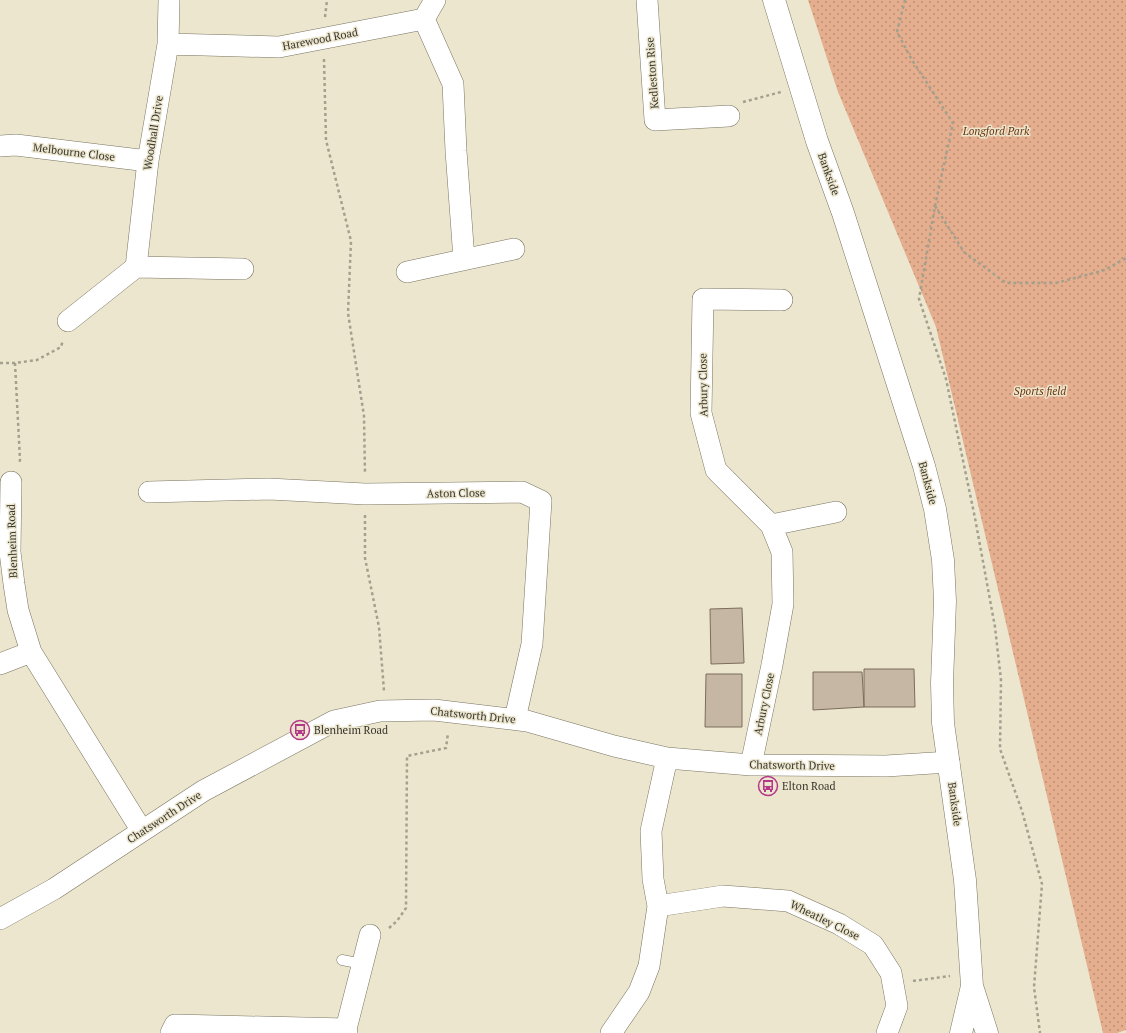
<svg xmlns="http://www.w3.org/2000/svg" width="1126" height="1033" font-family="'PT Serif',serif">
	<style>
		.park { fill: url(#park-dots) }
		.building { fill: #c6b7a5; stroke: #7a6d5b }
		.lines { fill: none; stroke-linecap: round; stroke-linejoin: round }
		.lane-casing { stroke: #797460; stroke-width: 11 }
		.street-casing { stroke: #797460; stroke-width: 22 }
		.secondary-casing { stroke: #797460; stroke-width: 23 }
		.path { stroke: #a4a08e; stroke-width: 2.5; stroke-dasharray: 3 3; stroke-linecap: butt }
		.lane { stroke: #fff; stroke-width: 10 }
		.street { stroke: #fff; stroke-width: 21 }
		.secondary { stroke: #fff; stroke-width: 22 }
		.labels { text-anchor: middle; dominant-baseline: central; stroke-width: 3; stroke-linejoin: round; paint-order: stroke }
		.street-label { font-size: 11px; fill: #37352c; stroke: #ece6cf }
		.park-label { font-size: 11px; font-style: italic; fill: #6c340b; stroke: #ece6cf }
		.poi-label { font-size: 11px; fill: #37352c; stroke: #ece6cf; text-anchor: start }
	</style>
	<defs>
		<pattern id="park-dots" width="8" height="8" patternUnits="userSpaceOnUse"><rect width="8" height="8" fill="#e5ae8e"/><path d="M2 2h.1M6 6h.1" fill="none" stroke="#ba8e74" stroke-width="1.8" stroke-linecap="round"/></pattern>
	</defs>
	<rect width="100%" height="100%" fill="#ece6cf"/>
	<path class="park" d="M808,0H1126V1030L1117,1033H1103L936,327L838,92Z"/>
	<path class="building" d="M742,608L744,663L711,664L710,609Z
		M864,669H914L915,707H864Z
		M813,672H862L864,707L813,710Z
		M706,674H742V727H705Z"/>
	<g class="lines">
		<g class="lane-casing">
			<path id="lane" d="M342,960L363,964"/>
		</g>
		<g class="street-casing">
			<path id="street" d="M435,0L424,19L453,84L456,151L464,259
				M647,0L655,120L729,116
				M168,44L279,47L424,19
				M0,146L16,145L148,161
				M136,267L148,161L168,44L169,0
				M407,272L514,249
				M68,321L136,267L243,269
				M11,482L10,552L14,584L18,610L31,652L142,831
				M149,492L269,489L365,494L522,492L541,501L532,644L515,719
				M771,525L836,512
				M0,664L31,652
				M751,765L772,665L783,604L782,552L771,525L716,470L701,413L703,299L782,300
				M658,906L723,896L788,901L839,924L873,945L891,973L897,1006L887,1033
				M0,919L54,889L203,791L334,721L380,711L434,710L527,721L614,746L667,758L751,765L886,766L949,762
				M171,1033L175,1025L346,1029
				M347,1033L346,1029L370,935
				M611,1033L639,992L649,966L658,906L653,879L651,831L667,758"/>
		</g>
		<g class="secondary-casing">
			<path id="secondary" d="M774,0L817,141L843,213L924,466L935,509L943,560L945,601L942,683L943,723L965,880L972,986L987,1033
				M961,1033L972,986"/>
		</g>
		<path class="path" d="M905,0L897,32L912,60L953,123L935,206L919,299L946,379L975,518L995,627L1001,680L1000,749L1022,811L1042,884L1034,987L1040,1033
			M325,17L327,0
			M324,59L326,140L351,241L348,313L364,416L365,474
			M743,102L781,92
			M935,206L964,252L1006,283H1056L1105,270L1126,258
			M0,363H15L37,360L61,347L63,340
			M15,363L20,460L19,464
			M365,515V558L379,627L384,691
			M389,928L397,921L406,908L407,756L446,748L448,733
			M913,981L950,976"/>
		<use href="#lane" class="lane"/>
		<use href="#street" class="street"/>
		<use href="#secondary" class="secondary"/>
	</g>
	<defs>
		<g id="bus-ring" transform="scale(1)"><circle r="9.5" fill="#ece6cf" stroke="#b43888" stroke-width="1.5"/><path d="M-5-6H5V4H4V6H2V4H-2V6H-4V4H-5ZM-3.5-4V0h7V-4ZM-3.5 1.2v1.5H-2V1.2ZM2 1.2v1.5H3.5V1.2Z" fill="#b43888"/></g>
	</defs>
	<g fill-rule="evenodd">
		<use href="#bus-ring" x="300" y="730"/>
		<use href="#bus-ring" x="768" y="786"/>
	</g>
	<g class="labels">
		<g class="street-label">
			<text transform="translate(320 39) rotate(-11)">Harewood Road</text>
			<text transform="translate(652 73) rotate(-94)">Kedleston Rise</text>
			<text transform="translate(153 133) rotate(-81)">Woodhall Drive</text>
			<text transform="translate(74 152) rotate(7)">Melbourne Close</text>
			<text transform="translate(829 174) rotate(70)">Bankside</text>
			<text transform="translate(703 385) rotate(-91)">Arbury Close</text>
			<text transform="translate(928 483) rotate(75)">Bankside</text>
			<text transform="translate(456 493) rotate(-1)">Aston Close</text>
			<text transform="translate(12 541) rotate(-92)">Blenheim Road</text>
			<text transform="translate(764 704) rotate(-78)">Arbury Close</text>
			<text transform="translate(473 715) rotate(6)">Chatsworth Drive</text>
			<text transform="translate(792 765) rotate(1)">Chatsworth Drive</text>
			<text transform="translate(955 804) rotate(82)">Bankside</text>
			<text transform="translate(164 817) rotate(-33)">Chatsworth Drive</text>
			<text transform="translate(825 920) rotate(26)">Wheatley Close</text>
		</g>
		<g class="park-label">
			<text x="996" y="131">Longford Park</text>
			<text x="1040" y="391">Sports field</text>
		</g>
		<g class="poi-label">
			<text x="314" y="730">Blenheim Road</text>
			<text x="782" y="786">Elton Road</text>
		</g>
	</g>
</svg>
